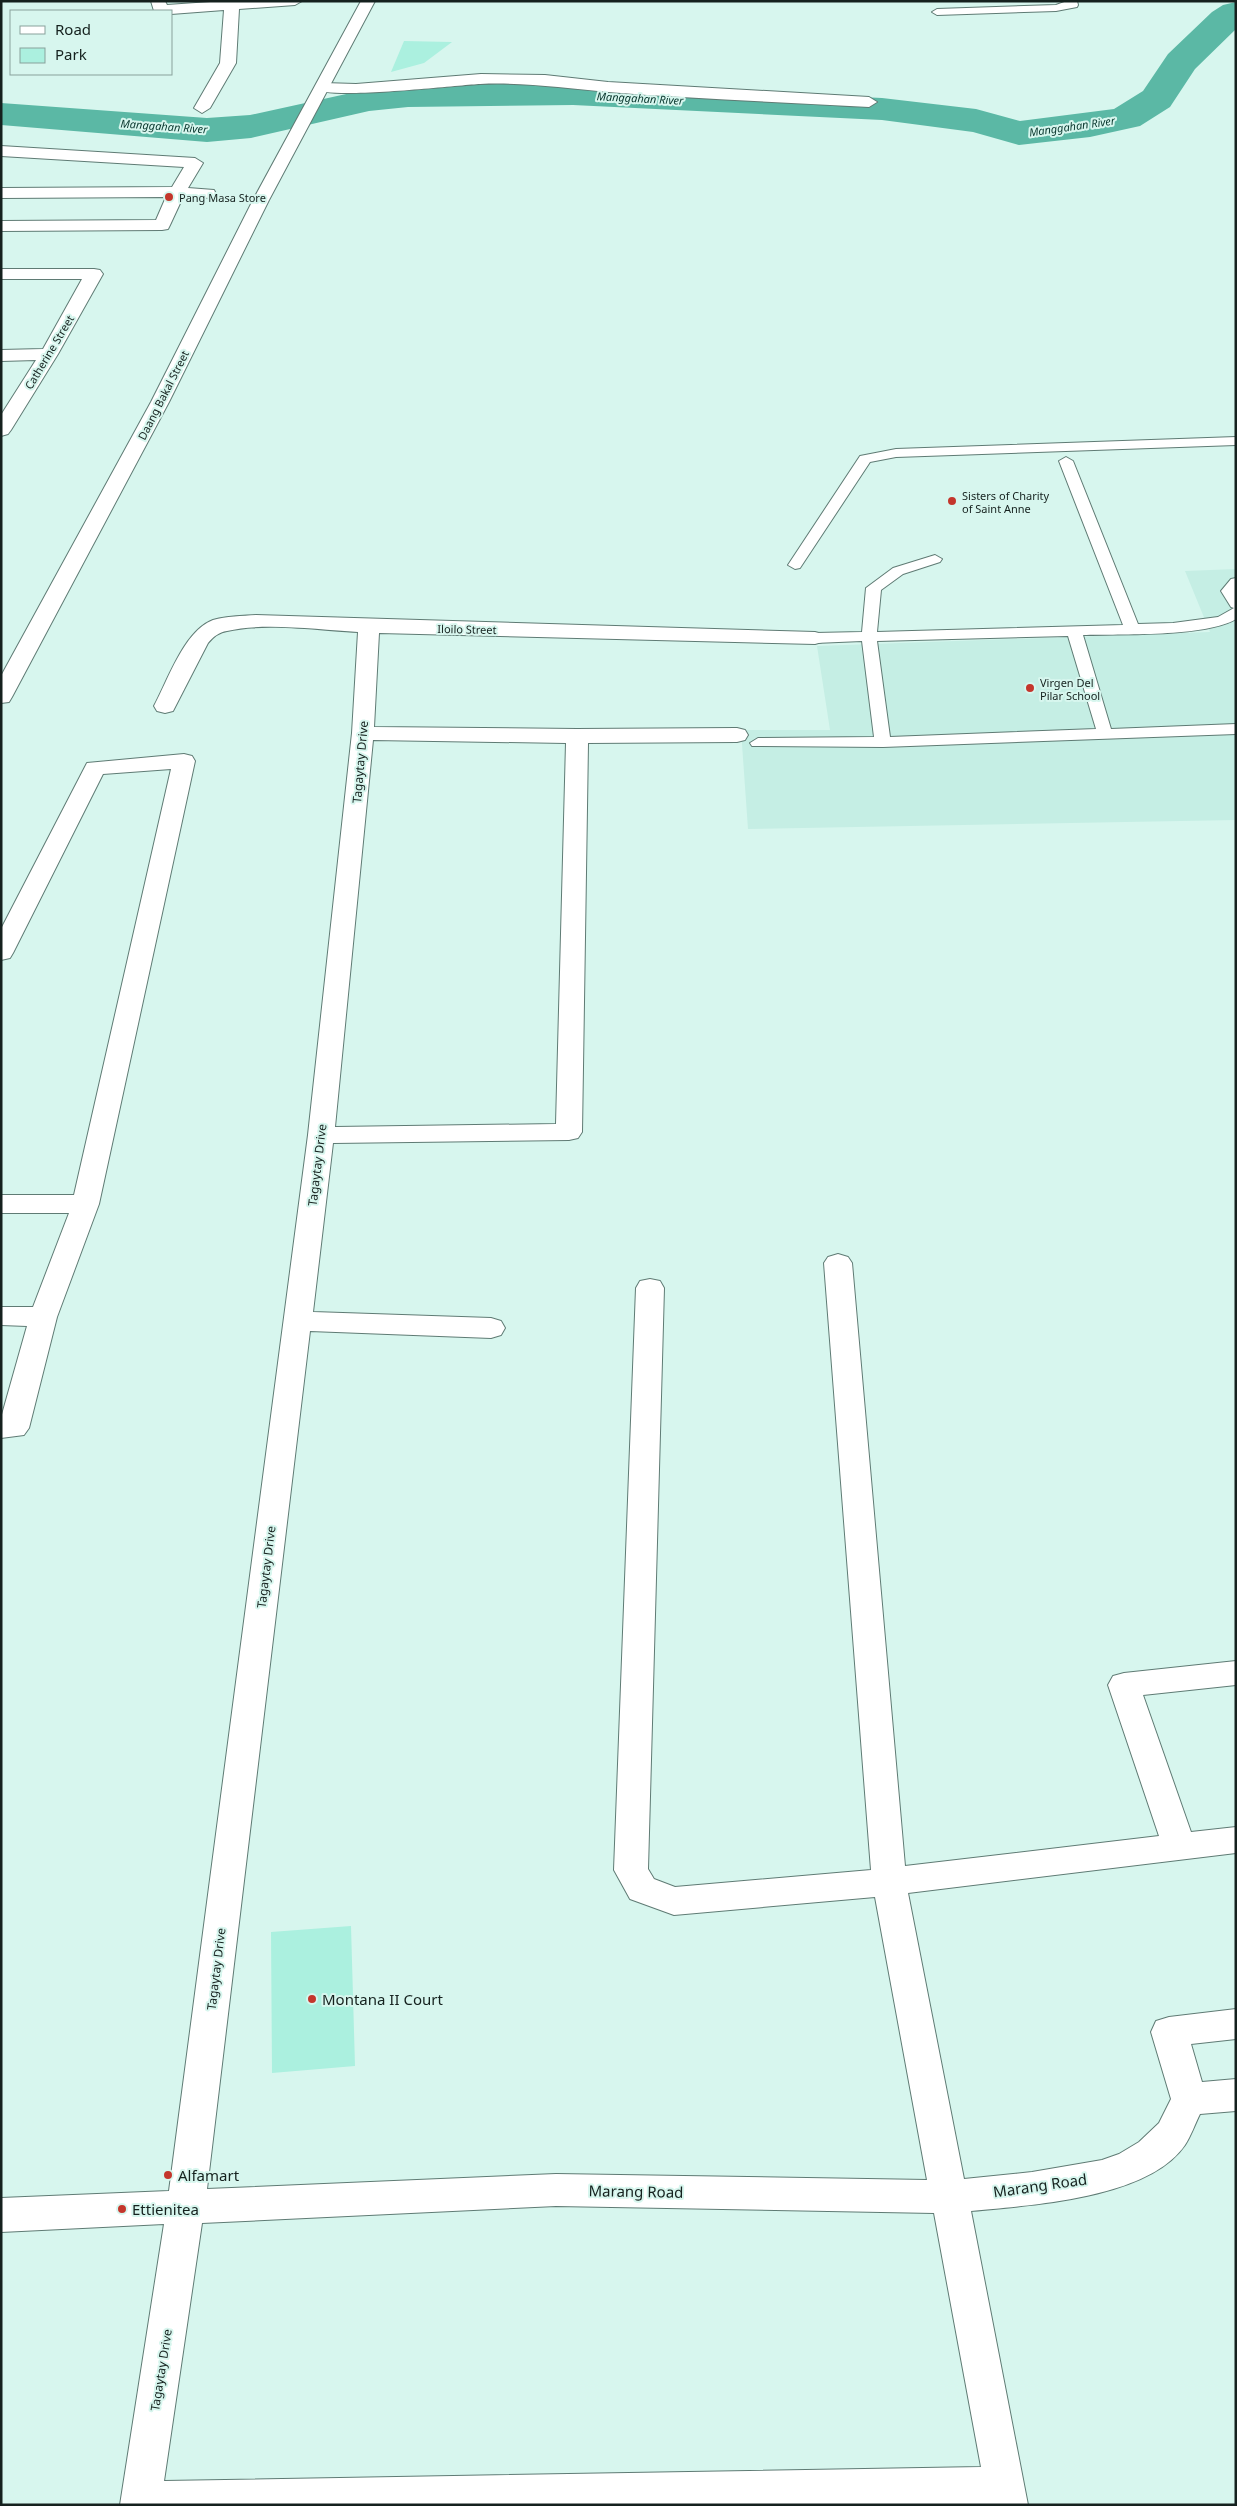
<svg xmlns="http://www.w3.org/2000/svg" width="1237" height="2506" font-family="'Noto Sans',sans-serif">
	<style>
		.built { fill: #c5eee4 }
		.green { fill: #abf0df }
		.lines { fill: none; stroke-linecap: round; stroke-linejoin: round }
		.river { fill: #5bb8a5; fill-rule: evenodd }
		.lane-casing { stroke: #5f7b74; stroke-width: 2 }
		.street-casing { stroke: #5f7b74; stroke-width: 2 }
		.secondary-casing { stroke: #5f7b74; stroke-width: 2 }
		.lane { fill: #fff; fill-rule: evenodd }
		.street { fill: #fff; fill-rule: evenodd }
		.secondary { fill: #fff; fill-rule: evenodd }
		.poi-dot { fill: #c4362c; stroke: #d7f6ee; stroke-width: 2 }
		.labels { text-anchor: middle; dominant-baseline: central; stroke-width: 4; stroke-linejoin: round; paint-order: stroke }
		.far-water-label { font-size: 11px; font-style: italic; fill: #07352c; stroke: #d7f6ee }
		.far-poi-label { font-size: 11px; fill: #15211e; stroke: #d7f6ee; text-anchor: start }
		.far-street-label { font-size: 11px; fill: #15211e; stroke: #d7f6ee }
		.street-label { font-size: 12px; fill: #15211e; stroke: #d7f6ee }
		.near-poi-label { font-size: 15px; fill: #15211e; stroke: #d7f6ee; text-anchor: start }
		.near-street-label { font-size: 15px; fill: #15211e; stroke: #d7f6ee }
	</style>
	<rect width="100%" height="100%" fill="#d7f6ee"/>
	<path class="built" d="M1236,569V820L748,829L741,730H830L817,646L1210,632L1185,571Z"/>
	<path class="green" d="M404,41L452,42L424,63L391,72Z
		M351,1926L355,2066L272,2073L271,1932Z"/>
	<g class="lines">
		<path class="river" d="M1236,2V29L1195,69L1170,107L1140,126L1090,137L1019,145L973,132L882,120L573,105L408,107L369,111L251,138L207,142L1,125V103L207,118L250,115L369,89L408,85L573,83L882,98L976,109L1020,121L1114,109L1143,91L1168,54L1212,12L1223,5Z"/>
		<g class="lane-casing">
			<path id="lane" d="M1067,1H1077L1078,5L1077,7L1056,11L937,15L932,12L937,9L1056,5Z
				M1236,437V445L896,457L870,462L800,568L795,569L788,565L860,456L896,449Z
				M1066,457L1073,461L1138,624L1173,623L1218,617L1234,608L1231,607L1221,591L1231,579L1236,578V619C1207,637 1119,634 1083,635L1111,729L1236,724V734L883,747L752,746L750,743L758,738L874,737L862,641L815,643L807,638L815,633L862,632L866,588L893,568L935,555L942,559L940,562L903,574L881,590L877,632L1123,625L1059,461ZM1068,636L1096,729L890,737L877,641Z"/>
		</g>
		<g class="street-casing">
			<path id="street" d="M151,1H165L167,5L225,1H302L295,5L239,9L236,63L210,108L202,113L194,108L220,63L224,10L171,14V11H154Z
				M481,74L545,75L608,82L869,97L877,102L869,107C782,102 695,99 608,92C565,88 523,82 480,84C457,85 324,101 315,88L323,83L356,84Z
				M1,146L195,158L203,163L188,188L214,190L216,194L214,198L183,197L170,225L168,229L162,230L1,231V221L156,220L166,197L1,198V188L172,187L184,167L1,156Z
				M1,269H94L100,270L103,274L58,354L11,430L8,434L1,436V415L36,360L1,361V350L43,349L82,279H1Z
				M256,615L815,632L822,634L826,638L822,642L815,644L379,633L374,727L577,729L737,728L745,730L748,735L745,740L737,742L588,743L582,1132L578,1138L569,1140L333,1143L313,1312L491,1318L501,1321L505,1328L501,1335L491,1338L310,1331L207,2189L556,2174L927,2180L875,1897L674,1915L630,1899L614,1870L636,1288L640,1281L650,1279L660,1281L664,1288L648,1869L654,1879L675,1887L871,1870L824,1263L828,1257L838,1254L848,1257L852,1263L905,1866L1159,1836L1108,1685L1113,1676L1124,1673L1236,1661V1685L1143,1695L1191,1832L1236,1827V1853L908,1893L964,2179L1032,2172L1102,2160L1119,2154L1139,2142L1159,2123L1171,2099L1151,2032L1156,2021L1169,2017L1236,2009V2039L1191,2044L1202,2082L1236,2079V2111L1200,2114C1195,2124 1191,2136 1185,2145C1148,2199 1031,2205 971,2211L1028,2505H120L164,2224L1,2232V2198L169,2191L308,1135L352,733L358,632C319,630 264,622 227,631C219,632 213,637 208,643L173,711L165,713L157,711L154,706C168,680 184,631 213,620C226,616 242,616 256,615ZM373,740L566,743L556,1124L335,1127ZM556,2206L934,2213L981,2467L164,2481L202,2223Z
				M184,754L192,756L195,761L99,1204L57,1317L29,1428L24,1435L1,1438V1418L27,1326L1,1325V1307H33L69,1213H1V1195H74L171,769L103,774L13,953L10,958L1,960V929L87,763Z"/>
		</g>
		<g class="secondary-casing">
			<path id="secondary" d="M361,1H375L269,200L169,402L12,697L9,702L1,703V676L151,402L253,200Z"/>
		</g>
		<use href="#lane" class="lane"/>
		<use href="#street" class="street"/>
		<use href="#secondary" class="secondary"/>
	</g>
	<g class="poi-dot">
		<circle cx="169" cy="197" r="5"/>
		<circle cx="952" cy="501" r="5"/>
		<circle cx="1030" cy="688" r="5"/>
		<circle cx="312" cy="1999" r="5"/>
		<circle cx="168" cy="2175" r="5"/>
		<circle cx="122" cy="2209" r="5"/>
	</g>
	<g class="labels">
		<g class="far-water-label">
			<text transform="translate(640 98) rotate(3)">Manggahan River</text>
			<text transform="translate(164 126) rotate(4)">Manggahan River</text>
			<text transform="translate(1072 126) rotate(-8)">Manggahan River</text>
		</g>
		<g class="far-poi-label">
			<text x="179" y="197">Pang Masa Store</text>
			<text x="962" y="495">Sisters of Charity<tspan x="962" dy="13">of Saint Anne</tspan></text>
			<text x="1040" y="682">Virgen Del<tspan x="1040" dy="13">Pilar School</tspan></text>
		</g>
		<g class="far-street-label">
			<text transform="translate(49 352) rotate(-59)">Catherine Street</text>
			<text transform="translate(163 395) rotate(-63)">Daang Bakal Street</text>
			<text transform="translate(467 629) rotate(1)">Iloilo Street</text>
		</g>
		<g class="street-label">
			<text transform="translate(360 762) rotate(-85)">Tagaytay Drive</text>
			<text transform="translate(317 1165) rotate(-83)">Tagaytay Drive</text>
			<text transform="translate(266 1567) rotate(-83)">Tagaytay Drive</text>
			<text transform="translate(216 1969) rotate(-83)">Tagaytay Drive</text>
			<text transform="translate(161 2370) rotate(-81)">Tagaytay Drive</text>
		</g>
		<g class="near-poi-label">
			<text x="322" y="1999">Montana II Court</text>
			<text x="178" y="2175">Alfamart</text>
			<text x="132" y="2209">Ettienitea</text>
		</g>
		<g class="near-street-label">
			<text transform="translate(1040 2185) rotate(-8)">Marang Road</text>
			<text transform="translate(636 2191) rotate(1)">Marang Road</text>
		</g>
	</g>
	<rect width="1237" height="2506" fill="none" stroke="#15211e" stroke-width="5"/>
	<rect x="10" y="10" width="162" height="65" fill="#d7f6ee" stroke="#89a19b"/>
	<rect x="20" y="26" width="25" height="8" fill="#ffffff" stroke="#89a19b"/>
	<text x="55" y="35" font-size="15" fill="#15211e">Road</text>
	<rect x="20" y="48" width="25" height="15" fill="#abf0df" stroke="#89a19b"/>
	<text x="55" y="60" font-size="15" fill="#15211e">Park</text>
</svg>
